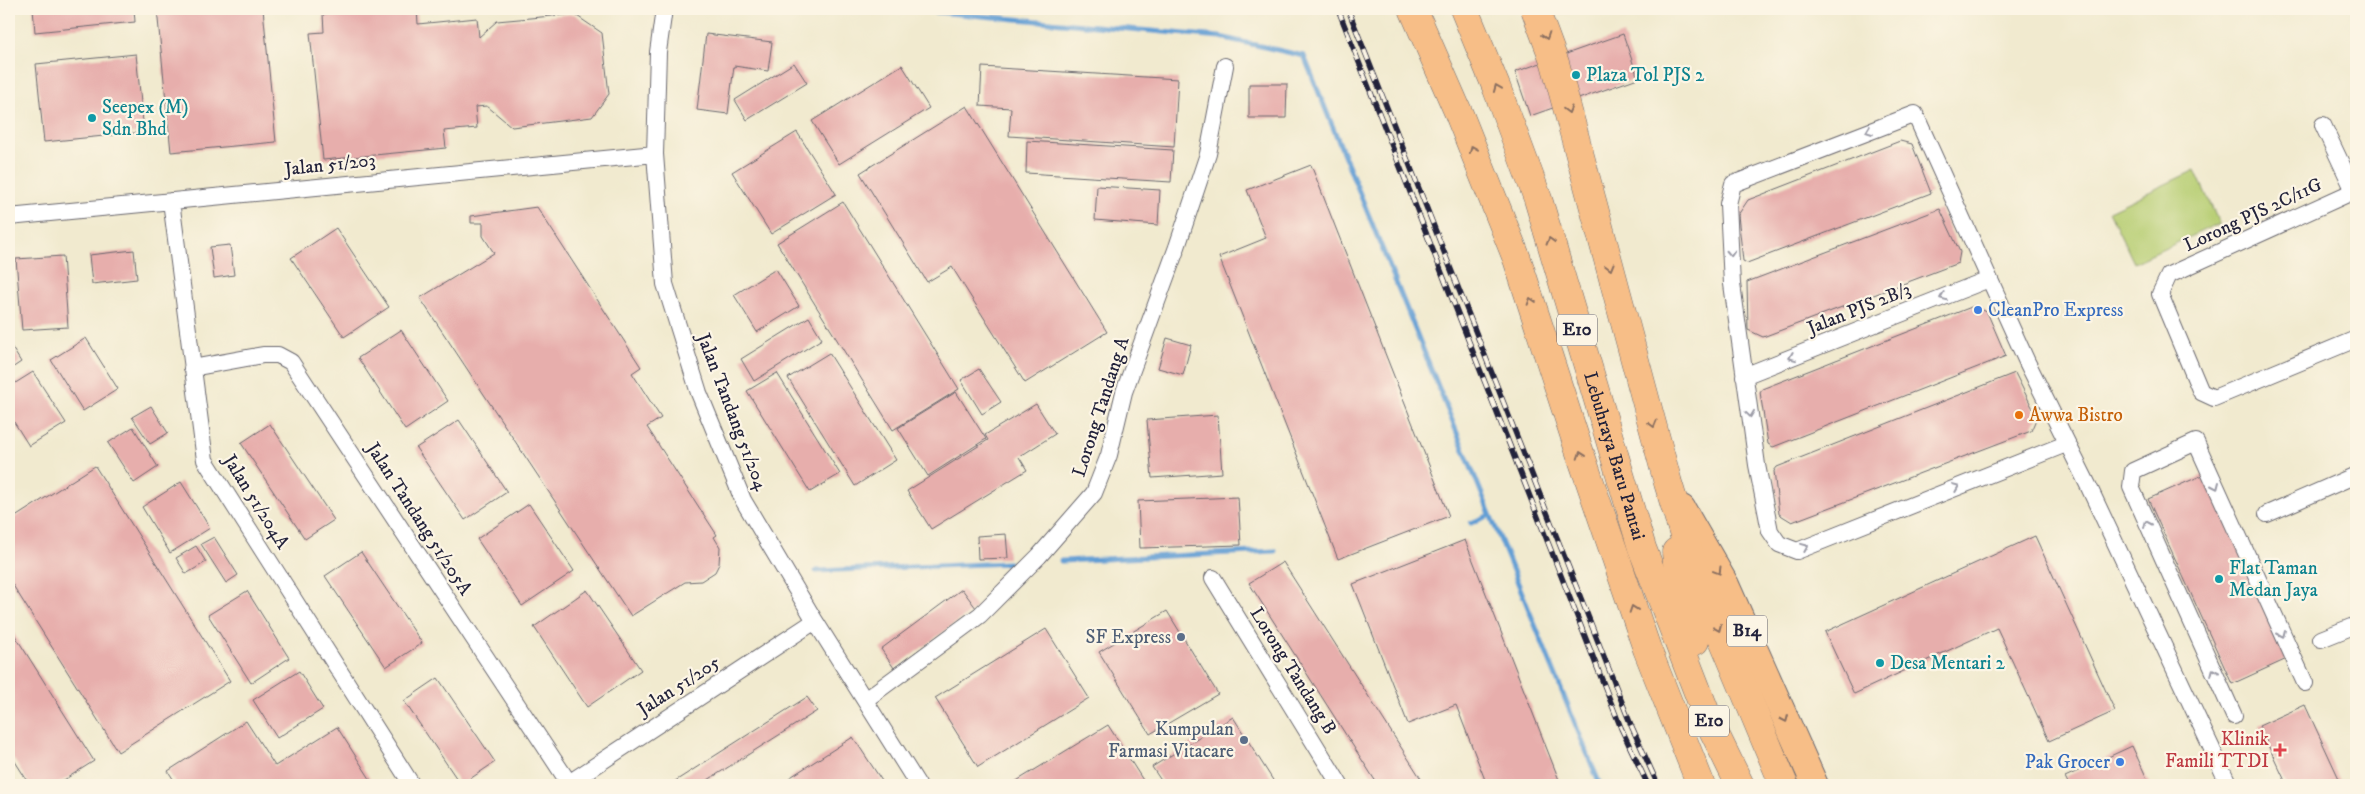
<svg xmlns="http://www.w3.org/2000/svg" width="2365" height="794" font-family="'IM FELL DW Pica',serif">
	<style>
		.green { fill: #b7ce73; stroke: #6c7857 }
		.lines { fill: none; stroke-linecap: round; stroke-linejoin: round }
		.stream { stroke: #649fd4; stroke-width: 5 }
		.building { fill: #e7aeac }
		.minor-casing { stroke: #6a686f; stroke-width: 18 }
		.primary-casing { stroke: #6a686f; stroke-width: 28 }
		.motorway-casing { stroke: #6a686f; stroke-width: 29 }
		.minor { stroke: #fff; stroke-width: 16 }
		.primary { stroke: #f7be87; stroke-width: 26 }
		.motorway { stroke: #f7be87; stroke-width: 28 }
		.rail-casing { stroke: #22223b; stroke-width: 5.5 }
		.rail { stroke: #fcf5e5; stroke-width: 4; stroke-dasharray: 11; stroke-linecap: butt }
		.oneway { stroke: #8c7061 }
		.oneway2 { stroke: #9c9ca7 }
		.culture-dot { fill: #0f9aa8; stroke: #fcf5e5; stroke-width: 2 }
		.shop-dot { fill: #3f7fe0; stroke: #fcf5e5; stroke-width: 2 }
		.food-dot { fill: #e8710a; stroke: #fcf5e5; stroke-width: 2 }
		.service-dot { fill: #5c6f8a; stroke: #fcf5e5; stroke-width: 2 }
		.health-dot { fill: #e0444e; stroke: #fcf5e5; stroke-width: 2 }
		.labels { text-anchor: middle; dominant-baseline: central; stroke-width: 4.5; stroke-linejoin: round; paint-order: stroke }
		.shield { fill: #fcf5e5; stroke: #63616e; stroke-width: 1 }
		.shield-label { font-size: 18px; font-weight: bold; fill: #22223b }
		.culture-label { font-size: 19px; fill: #0d838f; stroke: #fcf5e5; text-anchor: start }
		.street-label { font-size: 19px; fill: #22223b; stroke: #fcf5e5 }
		.shop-label { font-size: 19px; fill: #366cbe; stroke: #fcf5e5; text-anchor: start }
		.food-label { font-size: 19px; fill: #c56008; stroke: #fcf5e5; text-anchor: start }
		.service-label { font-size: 19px; fill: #4e5e75; stroke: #fcf5e5; text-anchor: end }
		.health-label { font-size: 19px; fill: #be3a42; stroke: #fcf5e5; text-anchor: end }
	</style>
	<rect width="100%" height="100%" fill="#fcf5e5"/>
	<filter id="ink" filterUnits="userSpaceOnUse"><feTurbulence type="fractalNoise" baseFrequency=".02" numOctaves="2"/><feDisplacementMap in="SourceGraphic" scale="10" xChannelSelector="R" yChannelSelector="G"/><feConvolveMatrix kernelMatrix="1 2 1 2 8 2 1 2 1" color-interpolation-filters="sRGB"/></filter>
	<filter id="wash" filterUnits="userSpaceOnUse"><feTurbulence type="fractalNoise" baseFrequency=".0096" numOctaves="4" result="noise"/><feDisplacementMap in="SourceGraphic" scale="20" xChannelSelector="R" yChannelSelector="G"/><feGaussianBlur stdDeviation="1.12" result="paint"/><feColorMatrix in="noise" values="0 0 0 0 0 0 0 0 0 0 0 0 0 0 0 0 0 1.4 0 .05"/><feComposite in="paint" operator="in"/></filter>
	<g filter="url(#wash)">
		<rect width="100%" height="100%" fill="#f1eacf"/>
		<path class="green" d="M2195,170L2219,223L2134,263L2109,211Z"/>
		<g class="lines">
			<path class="stream" d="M903,9L1220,37L1304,56L1600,785
				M1471,523L1490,515
				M1061,561L1275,551
				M816,571L1009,563"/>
		</g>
		<g id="blocks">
			<path class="building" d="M33,9H134L135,22L35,32Z
				M157,9H263L276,142L171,152Z
				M377,9H417L418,24L477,18L479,37L497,21L574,14L602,33L609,94L592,117L512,127L487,106L475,107L477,128L444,131L446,148L323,160L310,33L324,32L323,14Z
				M1176,9H1216V14Z
				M706,34L772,42L768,71L734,66L728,114L697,110Z
				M1623,34L1638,78L1530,116L1515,72Z
				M136,54L144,132L44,142L36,64Z
				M794,63L807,83L747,120L735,100Z
				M902,65L929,108L839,164L812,121Z
				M982,67L1178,79L1174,147L1009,136L1011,108L980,106Z
				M1249,84H1287L1286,118H1249Z
				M967,106L1107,332L1025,383L952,267L927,282L860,173Z
				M797,132L836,194L771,234L732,172Z
				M1027,141L1173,150L1171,182L1026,173Z
				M1900,141L1912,144L1931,193L1747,263L1743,261L1738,215L1748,200Z
				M1311,165L1449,516L1338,559L1219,257L1266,238L1247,190Z
				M1097,186L1160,190L1158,225L1095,220Z
				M843,202L959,389L893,430L777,243Z
				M537,207L641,367L632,373L661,418L647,427L717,535L714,537L720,547L719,564L715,572L701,581L685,582L631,616L420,298L494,253L483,236V223H471V216Z
				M1940,209L1960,252L1958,263L1763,337L1748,330L1747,282Z
				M336,228L389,307L344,337L291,258Z
				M230,245L234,275L214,278L210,247Z
				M134,250L137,279L92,284L89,255Z
				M63,256L68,327L22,330L16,259Z
				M776,269L799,306L757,332L734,295Z
				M1974,306L1987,312L2006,356L1773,447L1768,444L1760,392L1762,389Z
				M809,317L822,339L754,381L741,359Z
				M401,330L448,401L405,430L358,358Z
				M86,338L118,389L83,411L51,360Z
				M1167,338L1191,345L1183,375L1158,368Z
				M9,343L21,362L9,370Z
				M829,353L896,460L855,486L788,378Z
				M979,369L1001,402L982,414L961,380Z
				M33,372L66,423L29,446L9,414V387Z
				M777,373L840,474L810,492L747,391Z
				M2015,373L2037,417L2031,431L1792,522L1779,514L1774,471L1777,467Z
				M956,392L986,439L928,476L898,428Z
				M1036,404L1055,434L1019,457L1027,470L931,529L907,491L988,440L985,435Z
				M151,406L168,433L150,444L132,417Z
				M1218,415L1222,473L1152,478L1147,420Z
				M459,420L507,492L465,520L416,448Z
				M270,424L334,520L305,539L241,443Z
				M133,427L158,467L134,483L108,443Z
				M95,466L230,681L118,752L9,579V521Z
				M2205,474L2289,658L2232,684L2148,499Z
				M181,482L210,528L170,553L142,507Z
				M1238,497L1241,545L1140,548L1138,501Z
				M529,504L574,571L522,606L477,539Z
				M1006,534L1008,558L978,559L977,536Z
				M2035,536L2115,711L2049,741L1997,628L1854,694L1825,632Z
				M214,537L238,575L226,583L201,544Z
				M1465,540L1561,785H1487L1456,705L1408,724L1353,584Z
				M196,546L206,562L186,574L176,558Z
				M361,552L422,643L386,667L325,576Z
				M1283,562L1425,785H1378L1249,583Z
				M962,589L976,608L894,668L881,649Z
				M587,590L641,670L587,707L534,627Z
				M247,591L289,658L251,683L208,615Z
				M1167,611L1218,694L1150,734L1099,652Z
				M9,626L94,761L56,785H30L9,752Z
				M1046,629L1089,698L978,767L935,698Z
				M299,671L323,709L277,738L253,700Z
				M438,678L495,762L461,785L404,701Z
				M807,697L817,711L700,785H669Z
				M2305,705L2342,785H2287L2259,726Z
				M1233,717L1276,785H1164L1152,767Z
				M246,721L275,766L337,727L374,785H177L168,771Z
				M1108,725L1146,785H1010Z
				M853,737L882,781L876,785H793L789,778Z
				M2132,746L2150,785H2069L2065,777Z"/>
		</g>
	</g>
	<g filter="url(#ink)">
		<use href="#blocks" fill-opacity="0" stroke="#6a686f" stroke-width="1"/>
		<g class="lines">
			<g class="minor-casing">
				<path id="minor" d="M664,9L658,52L655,154L665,284L699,393L743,500L815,621L918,785
					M2323,125L2356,195
					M2354,191L2169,275L2160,294L2201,392L2214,398L2356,339
					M171,201L205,460L412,785
					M9,217L655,154
					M192,368L263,355H278L291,362L569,783
					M1744,376L1989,279
					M2066,444L1797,551L1779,544L1770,531L1757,465L1732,284L1728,204L1733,184L1915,114L2027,362L2088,485L2229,785
					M2267,514L2356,475
					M1213,578L1340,785
					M2321,639L2356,625
					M865,700L980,615L1039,556L1094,493L1109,455L1124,392L1177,247L1208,154L1225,66
					M2234,716L2131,487L2133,471L2196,442L2305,683
					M566,785L815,621"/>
			</g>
			<g class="primary-casing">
				<path id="primary" d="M1682,508L1726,585L1815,785"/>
			</g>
			<g class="motorway-casing">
				<g id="motorway">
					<path d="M1413,9L1459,114L1517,259L1578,447L1647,649L1701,785"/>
					<path id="s1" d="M1464,9L1497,89L1538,199L1642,548L1711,726L1740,785"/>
					<path d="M1535,9L1555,63L1668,483L1696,575L1784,785"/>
					<path d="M1676,552L1679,582L1695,641"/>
				</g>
			</g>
			<use href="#minor" class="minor"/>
			<use href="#primary" class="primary"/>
			<use href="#motorway" class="motorway"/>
			<g class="rail-casing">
				<path id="rail" d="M1338,9L1621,728L1648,785
					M1348,9L1631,725L1658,785"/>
			</g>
			<use href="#rail" class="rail"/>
		</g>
		<defs><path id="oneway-chevron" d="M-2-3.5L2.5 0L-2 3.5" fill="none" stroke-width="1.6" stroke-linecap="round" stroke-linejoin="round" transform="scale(1.25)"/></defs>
		<g class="oneway">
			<use href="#oneway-chevron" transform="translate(1546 36) rotate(71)"/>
			<use href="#oneway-chevron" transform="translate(1497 88) rotate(-112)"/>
			<use href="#oneway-chevron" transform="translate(1568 110) rotate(75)"/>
			<use href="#oneway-chevron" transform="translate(1473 149) rotate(-112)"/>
			<use href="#oneway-chevron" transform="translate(1550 241) rotate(-107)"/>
			<use href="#oneway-chevron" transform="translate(1610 267) rotate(75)"/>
			<use href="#oneway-chevron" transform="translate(1531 301) rotate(-108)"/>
			<use href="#oneway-chevron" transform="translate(1653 424) rotate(75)"/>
			<use href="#oneway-chevron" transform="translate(1581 455) rotate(-109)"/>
			<use href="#oneway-chevron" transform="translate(1718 571) rotate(59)"/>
			<use href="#oneway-chevron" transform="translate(1633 609) rotate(-109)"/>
			<use href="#oneway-chevron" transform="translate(1718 628) rotate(67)"/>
			<use href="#oneway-chevron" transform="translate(1785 719) rotate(66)"/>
		</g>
		<g class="oneway2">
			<use href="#oneway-chevron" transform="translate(1869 131) rotate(159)"/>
			<use href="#oneway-chevron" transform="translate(1731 253) rotate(87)"/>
			<use href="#oneway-chevron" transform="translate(1943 297) rotate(158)"/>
			<use href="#oneway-chevron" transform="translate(1792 357) rotate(158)"/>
			<use href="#oneway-chevron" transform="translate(1750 414) rotate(82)"/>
			<use href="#oneway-chevron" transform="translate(2216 486) rotate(66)"/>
			<use href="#oneway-chevron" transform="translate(1956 487) rotate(-22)"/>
			<use href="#oneway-chevron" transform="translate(2147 524) rotate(-114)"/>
			<use href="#oneway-chevron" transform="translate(1805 547) rotate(-22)"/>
			<use href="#oneway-chevron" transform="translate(2282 634) rotate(66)"/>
			<use href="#oneway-chevron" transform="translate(2214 672) rotate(-114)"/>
		</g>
	</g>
	<g class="culture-dot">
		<circle cx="1576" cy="75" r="5"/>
		<circle cx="92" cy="118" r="5"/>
		<circle cx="2219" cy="579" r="5"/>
		<circle cx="1880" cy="663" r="5"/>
	</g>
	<g class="shop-dot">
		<circle cx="1978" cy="310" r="5"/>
		<circle cx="2120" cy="762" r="5"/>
	</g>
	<circle class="food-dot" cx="2019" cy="415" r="5"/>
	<g class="service-dot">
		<circle cx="1181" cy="637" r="5"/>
		<circle cx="1244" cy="740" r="5"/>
	</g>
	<path class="health-dot" d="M2277.5 742.5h5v5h5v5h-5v5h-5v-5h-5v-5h5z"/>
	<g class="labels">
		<g class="shield">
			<rect x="1557" y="314.5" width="40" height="31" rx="4"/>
			<rect x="1727" y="615.5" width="40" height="31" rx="4"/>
			<rect x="1689" y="705.5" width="40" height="31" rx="4"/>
		</g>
		<g class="shield-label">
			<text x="1577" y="330">E10</text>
			<text x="1747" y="631">B14</text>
			<text x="1709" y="721">E10</text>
		</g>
		<g class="culture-label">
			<text x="1586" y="75">Plaza Tol PJS 2</text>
			<text x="102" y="107">Seepex (M)<tspan x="102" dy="22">Sdn Bhd</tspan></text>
			<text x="2229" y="568">Flat Taman<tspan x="2229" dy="22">Medan Jaya</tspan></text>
			<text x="1890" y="663">Desa Mentari 2</text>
		</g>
		<g class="street-label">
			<text transform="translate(330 165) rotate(-6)">Jalan 51/203</text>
			<text transform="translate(2253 215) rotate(-25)">Lorong PJS 2C/11G</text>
			<text transform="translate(1859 309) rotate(-22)">Jalan PJS 2B/3</text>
			<text transform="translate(1101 407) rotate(-72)">Lorong Tandang A</text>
			<text transform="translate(732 412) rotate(69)">Jalan Tandang 51/204</text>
			<text stroke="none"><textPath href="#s1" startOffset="472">Lebuhraya Baru Pantai</textPath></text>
			<text transform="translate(256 502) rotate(58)">Jalan 51/204A</text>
			<text transform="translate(419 519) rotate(57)">Jalan Tandang 51/205A</text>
			<text transform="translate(1293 671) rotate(58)">Lorong Tandang B</text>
			<text transform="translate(679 686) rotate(-33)">Jalan 51/205</text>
		</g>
		<g class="shop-label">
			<text x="1988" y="310">CleanPro Express</text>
			<text x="2110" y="762" text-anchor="end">Pak Grocer</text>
		</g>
		<g class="food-label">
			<text x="2029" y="415">Awwa Bistro</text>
		</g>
		<g class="service-label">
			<text x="1171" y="637">SF Express</text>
			<text x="1234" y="729">Kumpulan<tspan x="1234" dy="22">Farmasi Vitacare</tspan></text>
		</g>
		<g class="health-label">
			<text x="2269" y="739">Klinik<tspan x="2269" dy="22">Famili TTDI</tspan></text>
		</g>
	</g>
	<rect width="2365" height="794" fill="none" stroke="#fcf5e5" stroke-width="30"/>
</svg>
